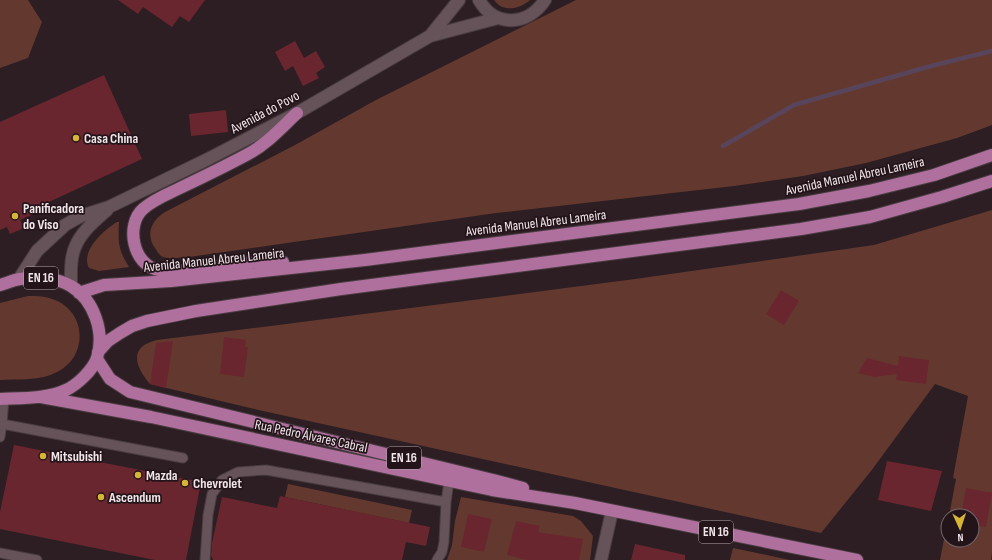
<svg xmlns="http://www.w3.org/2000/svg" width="992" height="560" font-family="'Sofia Sans Condensed',sans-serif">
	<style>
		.green { fill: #63392f }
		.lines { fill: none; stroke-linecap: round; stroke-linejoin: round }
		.stream { stroke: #58455c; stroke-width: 4.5 }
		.building { fill: #6a262f }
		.lane-casing { stroke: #493c41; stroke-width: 11 }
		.street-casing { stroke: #493c41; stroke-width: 14 }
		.secondary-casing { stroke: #493c41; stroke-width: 14 }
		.primary-casing { stroke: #493c41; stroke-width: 14 }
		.lane { stroke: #655359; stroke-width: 9 }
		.street { stroke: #655359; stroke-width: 12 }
		.secondary { stroke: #655359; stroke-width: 12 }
		.primary { stroke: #af709d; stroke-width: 12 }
		.poi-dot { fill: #d7b434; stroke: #23141a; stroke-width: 1.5 }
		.labels { text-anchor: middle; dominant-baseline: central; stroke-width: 3.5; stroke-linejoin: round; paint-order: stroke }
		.shield { fill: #23141a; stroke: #b2a6ab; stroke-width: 1 }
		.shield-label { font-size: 13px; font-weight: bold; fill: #f0e5e9 }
		.street-label { font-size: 14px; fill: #f0e5e9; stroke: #23141a }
		.poi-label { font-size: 14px; font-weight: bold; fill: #f0e5e9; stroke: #23141a; text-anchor: start }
	</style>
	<rect width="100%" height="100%" fill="#2d1e23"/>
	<path class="green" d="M0,0H28L42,22L28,58L0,68Z
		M494,0H530C520,9 503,13 494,0Z
		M576,0H992V125L957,138L866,163L803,176L734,186L496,213L189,257C181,257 168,260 161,256C159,254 157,251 155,248C145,234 152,220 165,212L295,145L376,100Z
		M992,210V553L991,560H940L948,519V540H972V516H949L956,479L953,478L968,396L935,384L871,471L821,533L250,408L150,384C135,366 128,347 157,340L263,327L635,279L874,245Z
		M117,222H119C118,243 118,249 129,267L99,271L89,268C80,251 104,230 117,222Z
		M28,296C37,296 46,296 55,300C87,313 88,357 57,372C40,381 18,379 0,380V303Z
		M288,484L412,510L409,523L285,497Z
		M461,497L573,516L581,521L593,536L590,560H447L452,545L455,521Z
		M733,548L790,560H730Z"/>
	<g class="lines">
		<path class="stream" d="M723,146L794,105L931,66L992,51"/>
	</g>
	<path class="building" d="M118,0H205L189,22L180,16L172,27L143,7L138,14Z
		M295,41L304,58L316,51L325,67L316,73L319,78L303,86L293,66L285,71L275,52Z
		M104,75L142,159L38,207L40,211L20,220L24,228L10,234L7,227L0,230V122Z
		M226,110L228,132L191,136L189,114Z
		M781,290L799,301L784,325L766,314Z
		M224,337L246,340L245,347H248L244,377L220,374Z
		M173,341L166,388L150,384L156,343Z
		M899,356L929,360L926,384L896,380L897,374L874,377L858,373L867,358L898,366Z
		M14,445L201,482L186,560H155L0,529V512Z
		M887,461L942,471L931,511L878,500Z
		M966,488L992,493L986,527L972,525V516H961Z
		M280,496L430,527L426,546L406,542L402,560H213L211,555L212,543L222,497L277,508Z
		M468,514L492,519L484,552L461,547Z
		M516,521L540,526L538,532L583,539L579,560H527L507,555Z
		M635,544L685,555V560H631Z"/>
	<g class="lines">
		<g class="lane-casing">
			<path id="lane" d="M2,424L4,399
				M0,437L2,424L183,458
				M0,553L37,560
				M205,560L208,515L212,494L222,480L238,472L266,470L446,502
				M437,560L442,552L444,542L446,502L449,481"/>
		</g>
		<g class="street-casing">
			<path id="street" d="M601,560L612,511"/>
		</g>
		<g class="secondary-casing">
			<path id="secondary" d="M479,0C495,28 528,26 545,0
				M430,36L459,0
				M19,279L37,251L65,225L81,216L109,207L208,159L297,113L430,36L498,18
				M71,286C71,273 70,257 76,245C82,231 96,220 107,210"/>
		</g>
		<g class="primary-casing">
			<path id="primary" d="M283,262C255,261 227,265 198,268C186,270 172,273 159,270C133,266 125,225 143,209C154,199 168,194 180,188C203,177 226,166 248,154C267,144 282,127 297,113
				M0,285C7,283 13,280 20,279C36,276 57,278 71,286C94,300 105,332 97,358C93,370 77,385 66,390C46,399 21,398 0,399
				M79,293L104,285L171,281L365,260L799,204L869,191L934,175L992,155
				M98,352L108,341L120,333L132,326L147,321L196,311L341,289L801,229L870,217L942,197L992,181
				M97,359L110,379L130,392L493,480L523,488
				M41,397L151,417L492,490L575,503L857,560"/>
		</g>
		<use href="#lane" class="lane"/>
		<use href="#street" class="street"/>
		<use href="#secondary" class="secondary"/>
		<use href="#primary" class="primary"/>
	</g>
	<g class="poi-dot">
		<circle cx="76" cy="138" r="4"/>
		<circle cx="15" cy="216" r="4"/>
		<circle cx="43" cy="456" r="4"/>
		<circle cx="138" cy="475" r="4"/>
		<circle cx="185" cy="483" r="4"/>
		<circle cx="101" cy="497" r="4"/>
	</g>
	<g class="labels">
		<g class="shield">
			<rect x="24" y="267" width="34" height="22" rx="3"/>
			<rect x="387" y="447" width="34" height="22" rx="3"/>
			<rect x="699" y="521" width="34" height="22" rx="3"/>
		</g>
		<g class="shield-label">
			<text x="41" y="278">EN 16</text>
			<text x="404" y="458">EN 16</text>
			<text x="716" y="532">EN 16</text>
		</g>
		<g class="street-label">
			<text transform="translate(265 112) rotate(-28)">Avenida do Povo</text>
			<text transform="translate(855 176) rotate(-12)">Avenida Manuel Abreu Lameira</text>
			<text transform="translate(536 223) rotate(-7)">Avenida Manuel Abreu Lameira</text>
			<text transform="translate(214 260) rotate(-6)">Avenida Manuel Abreu Lameira</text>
			<text transform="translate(311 436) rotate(12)">Rua Pedro Álvares Cabral</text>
		</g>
		<g class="poi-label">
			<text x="84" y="138">Casa China</text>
			<text x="23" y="208">Panificadora<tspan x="23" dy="16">do Viso</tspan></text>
			<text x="51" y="456">Mitsubishi</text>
			<text x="146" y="475">Mazda</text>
			<text x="193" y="483">Chevrolet</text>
			<text x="109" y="497">Ascendum</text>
		</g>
	</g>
	<g transform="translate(960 528) rotate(177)"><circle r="19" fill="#23141a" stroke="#75686d"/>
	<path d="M0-3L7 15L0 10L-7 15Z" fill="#d7b434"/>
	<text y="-6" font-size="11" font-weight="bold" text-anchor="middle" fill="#f0e5e9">N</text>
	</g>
</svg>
